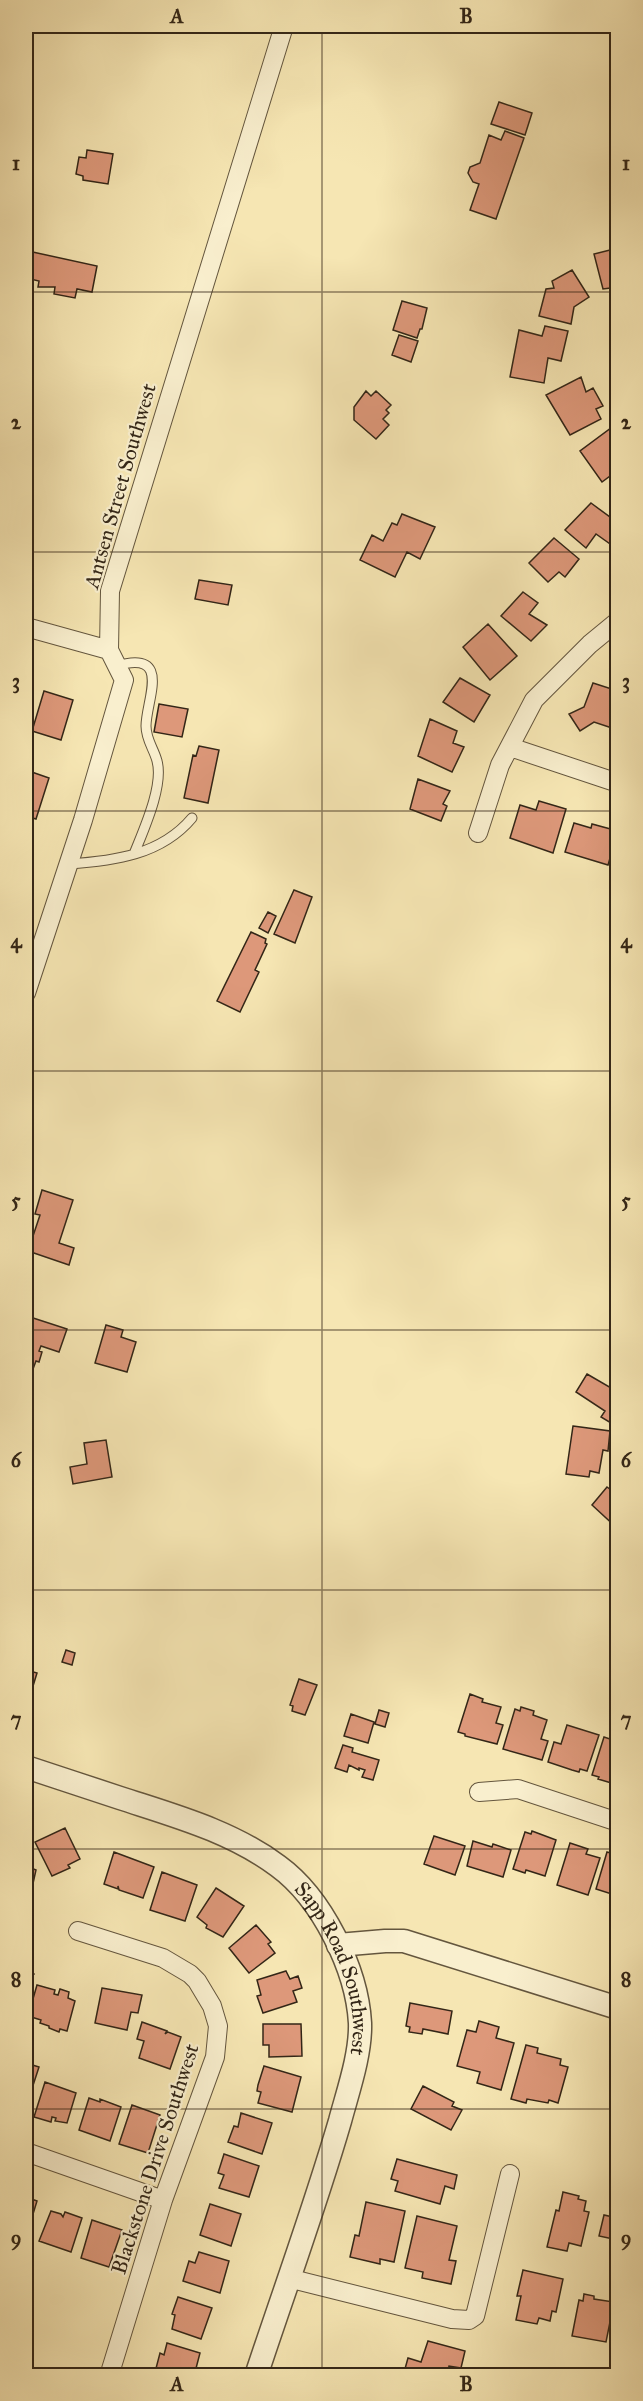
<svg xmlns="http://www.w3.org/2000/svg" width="643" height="2401" font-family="'IM FELL Great Primer',serif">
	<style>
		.building { fill: #dd987a; stroke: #332617; stroke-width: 1.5 }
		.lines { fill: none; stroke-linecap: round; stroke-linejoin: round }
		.service-casing { stroke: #64563e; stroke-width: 11 }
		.minor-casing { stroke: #64563e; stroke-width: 20 }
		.tertiary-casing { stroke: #64563e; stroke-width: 25 }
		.service { stroke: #f9efce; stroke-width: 9 }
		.minor { stroke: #f9efce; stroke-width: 18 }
		.tertiary { stroke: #f9efce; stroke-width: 22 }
		.grid { fill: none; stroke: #332617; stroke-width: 1.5; stroke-opacity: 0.55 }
		.labels { text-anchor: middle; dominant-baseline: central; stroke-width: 4.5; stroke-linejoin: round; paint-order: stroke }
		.street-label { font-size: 21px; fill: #332617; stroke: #f9efce }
		.neatline { fill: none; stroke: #332617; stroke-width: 2 }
		.grid-label { font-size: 20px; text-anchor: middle; font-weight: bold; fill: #332617 }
	</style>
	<rect width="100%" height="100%" fill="#f6e6b3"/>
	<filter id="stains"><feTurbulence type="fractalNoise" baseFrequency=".00333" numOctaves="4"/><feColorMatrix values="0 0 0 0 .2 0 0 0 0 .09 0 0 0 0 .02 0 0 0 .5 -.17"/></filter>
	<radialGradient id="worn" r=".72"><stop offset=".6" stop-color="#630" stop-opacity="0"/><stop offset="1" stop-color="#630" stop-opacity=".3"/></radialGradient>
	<path class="building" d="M499,102L532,113L525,135L491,124Z
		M613,118H618V163H611Z
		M505,131L524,138L496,219L470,210L479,184L473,182L468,173L470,167L480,163L489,135L501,140Z
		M87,150L113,154L108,184L83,180V176L76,174L79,157L86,158Z
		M618,248V287L603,289L594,254Z
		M28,251L97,266L92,292L77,289L75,298L54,294L55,287H38L39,281L26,278Z
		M572,270L589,297L574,307L571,324L539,316L546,289L554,288L552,281Z
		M402,301L427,308L422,329H420L417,338L393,330Z
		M545,326L568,331L561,361L548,358L544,383L510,377L519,330L542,336Z
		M399,335L418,341L411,362L392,355Z
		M581,377L586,392L593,388L603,406L596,409L601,419L570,435L546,395Z
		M366,391L371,396L376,391L391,405L386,410L389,413L383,419L389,425L376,439L354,420V407Z
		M615,425L618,428V470L602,482L580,451Z
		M591,503L618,523V540L613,546L596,534L586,548L565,530Z
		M402,514L435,527L420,559L407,552L395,577L360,560L372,535L383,541L392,523L397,525Z
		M554,538L579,559L565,577L559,572L548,582L529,563Z
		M199,580L232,585L228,605L195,599Z
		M523,592L538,603L529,614L547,625L531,641L501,616Z
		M488,624L517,656L490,680L463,647Z
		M460,678L490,695L474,722L443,702Z
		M593,683L618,691V711L612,728L594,722L580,731L569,714L584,707Z
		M44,691L73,700L61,740L32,731Z
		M159,704L188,709L182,737L154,732Z
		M430,719L457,731L453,743L464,747L452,772L418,756Z
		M199,746L219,750L208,803L184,798L193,755L196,756Z
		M26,770L49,778L36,819L26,816Z
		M418,779L450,791L443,804L447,806L441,821L410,809Z
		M539,801L566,809L553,853L510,838L520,805L536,810Z
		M574,823L591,828L592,824L618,831L608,865L565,852Z
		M294,890L312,897L295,943L274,934Z
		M268,912L276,916L268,933L259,928Z
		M251,932L266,939L265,943L267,944L255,970L259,972L240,1012L217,1001Z
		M42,1190L73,1200L59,1243L74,1248L69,1265L28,1251L40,1215L35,1214Z
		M27,1316L67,1329L59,1352L41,1346L39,1351L42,1352L39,1362L36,1361L33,1369L26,1366Z
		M106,1325L123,1330L121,1337L136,1342L127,1372L95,1363Z
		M587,1374L611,1388L615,1381L618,1383L616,1426L601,1417L605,1411L576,1392Z
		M573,1426L610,1431L608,1451L603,1450L599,1473L590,1471L589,1477L566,1474Z
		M106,1440L112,1477L73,1484L70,1467L87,1464L84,1443Z
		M607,1487L618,1495V1529L592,1505Z
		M66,1650L75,1653L72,1665L62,1662Z
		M26,1670L37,1673L26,1709Z
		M299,1679L317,1685L305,1715L292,1711L293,1706L290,1705Z
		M470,1694L483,1699L482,1702L501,1707L496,1723L503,1725L497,1744L465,1736V1734L458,1732Z
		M521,1707L534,1711L533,1715L547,1720L541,1739L548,1741L542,1760L503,1749L515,1709L520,1711Z
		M379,1710L389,1713L385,1727L375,1724Z
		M351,1714L374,1722L368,1743L344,1736Z
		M567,1725L599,1735L587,1771L580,1769L579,1772L572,1770L548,1762L554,1742L561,1744Z
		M604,1737L616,1741L618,1745V1785L598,1779L599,1777L592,1775Z
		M343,1745L353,1748L352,1752L379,1760L373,1780L362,1777L365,1770L359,1768V1770L349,1765L347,1772L335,1768Z
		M65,1828L80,1859L68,1865L70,1868L52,1876L35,1842Z
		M532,1831L556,1840L545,1876L526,1870L525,1873L513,1869L525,1832L531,1834Z
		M434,1836L465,1846L455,1875L424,1864Z
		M473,1841L492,1847L493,1844L511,1850L503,1877L467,1866Z
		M570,1843L588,1849L586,1854L600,1858L588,1895L557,1885Z
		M114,1852L154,1867L143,1898L119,1890L118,1886V1889L104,1884Z
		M607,1852L618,1855V1896L596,1889Z
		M26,1866L36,1870L30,1897L26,1896Z
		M162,1872L197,1885L185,1921L150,1910Z
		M216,1888L244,1906L223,1937L206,1928L207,1925L197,1917Z
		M256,1925L271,1942L268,1944L275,1953L249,1973L229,1948Z
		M26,1966L34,1974L26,1983Z
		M286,1971L290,1979L298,1976L302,1988L293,1991L297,2002L263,2013L257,1996L261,1995L257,1980Z
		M37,1985L55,1990L54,1994L58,1995L60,1989L69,1992L68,1998L75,2001L67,2031L60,2029L59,2032L49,2028V2026L40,2023L41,2020L28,2016Z
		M102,1988L142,1995L138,2013L131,2012L127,2030L95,2023Z
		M410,2003L452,2011L448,2034L423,2029L422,2034L409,2032L410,2027L406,2026Z
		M479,2021L499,2027L496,2038L514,2043L501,2090L477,2083L480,2072L457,2066L467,2030L476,2032Z
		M142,2022L167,2031L165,2034L168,2032L181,2037L170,2069L139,2058L144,2041L137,2039Z
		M263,2024H301L302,2056L269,2057V2045H263Z
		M526,2045L538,2048L537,2053L561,2059L560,2065L568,2067L558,2103L549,2100L548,2103L527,2099L526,2103L511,2099Z
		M26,2063L39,2067L27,2104H26Z
		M264,2066L301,2077L292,2112L258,2103L261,2092L257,2091L258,2085Z
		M45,2082L76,2093L67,2123L55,2121L56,2118L52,2117L51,2122L34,2117Z
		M423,2086L454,2102L452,2106L462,2110L451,2130L411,2109Z
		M89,2098L100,2102V2099L121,2107L110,2141L79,2130Z
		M132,2105L160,2115L148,2153L119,2144Z
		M241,2113L272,2123L262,2154L228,2142L234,2126L238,2127Z
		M224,2154L259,2166L249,2197L219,2188L224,2175L218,2173Z
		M397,2159L457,2175L454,2189L445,2186L440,2204L395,2191L398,2181L391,2179Z
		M563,2192L579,2196L578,2199L586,2201L584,2211L589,2212L581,2246L569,2243L567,2251L547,2247L556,2210L559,2211Z
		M26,2197L37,2201L26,2237Z
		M366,2202L405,2211L394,2262L380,2259V2264L350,2257L355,2235L359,2236Z
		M616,2203H618V2240L599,2236L604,2215L613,2217Z
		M210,2204L241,2214L231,2246L200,2235Z
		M51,2211L61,2214L63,2217L65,2212L82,2218L71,2252L39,2241Z
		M417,2216L457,2226L449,2260L456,2261L451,2284L422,2278L423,2272L405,2268Z
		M92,2220L122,2230L109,2267L81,2258Z
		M199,2252L229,2261L220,2293L183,2281L189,2261L195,2263Z
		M523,2270L563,2279L556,2312L552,2311L550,2321L539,2318L537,2324L516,2320L521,2296H517Z
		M584,2294L594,2296V2299L614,2302L606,2342L572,2336L579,2300L583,2301Z
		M178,2297L212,2308L201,2339L172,2329L175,2315L172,2314Z
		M428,2341L465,2351L461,2368L449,2366L447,2376H403L408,2358L421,2362Z
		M167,2343L200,2353L194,2376H154L160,2353L164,2355Z
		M516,2370L524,2372L523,2376H514Z"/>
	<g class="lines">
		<g class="service-casing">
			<path id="service" d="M116,666C173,649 146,700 146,726C146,740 154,749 157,761C164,786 143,831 134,854
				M68,864C114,861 161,855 192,818"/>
		</g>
		<g class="minor-casing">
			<path id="minor" d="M26,627L109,650
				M510,747L618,783
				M478,833L500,765L534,700L590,644L618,621
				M26,993L83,820L124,680L109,650L110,591L284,26
				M479,1792L518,1789L618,1822
				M78,1931L163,1958L190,1974L197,1981L212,2006L218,2026L215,2057L163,2200L109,2376
				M26,2152L163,2200
				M288,2278L452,2319L469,2320L475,2316L510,2174"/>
		</g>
		<g class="tertiary-casing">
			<g id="tertiary">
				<path id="s1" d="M26,1767C57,1777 89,1788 120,1798C175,1816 231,1831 278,1866C322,1898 357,1969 360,2023C361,2054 348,2091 340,2121C315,2207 284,2291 256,2376"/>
				<path d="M338,1945L385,1941H404L618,2008"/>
			</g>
		</g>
		<use href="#service" class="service"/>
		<use href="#minor" class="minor"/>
		<use href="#tertiary" class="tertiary"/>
	</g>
	<path class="grid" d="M322,26V2376M26,292H618M26,552H618M26,811H618M26,1071H618M26,1330H618M26,1590H618M26,1849H618M26,2109H618"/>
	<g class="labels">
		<g class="street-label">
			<text transform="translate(120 486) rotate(-74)">Antsen Street Southwest</text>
			<text stroke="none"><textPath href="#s1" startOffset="393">Sapp Road Southwest</textPath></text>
			<text transform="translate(155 2159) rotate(-72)">Blackstone Drive Southwest</text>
		</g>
	</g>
	<rect width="643" height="2401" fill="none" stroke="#f6e6b3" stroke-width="66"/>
	<rect x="33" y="33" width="577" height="2335" class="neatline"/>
	<g class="grid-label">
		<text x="177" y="23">A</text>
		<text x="466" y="23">B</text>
		<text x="16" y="170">1</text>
		<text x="626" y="170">1</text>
		<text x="16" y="429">2</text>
		<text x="626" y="429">2</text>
		<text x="16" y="688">3</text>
		<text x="626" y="688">3</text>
		<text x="16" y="948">4</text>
		<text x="626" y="948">4</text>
		<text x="16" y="1207">5</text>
		<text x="626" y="1207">5</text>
		<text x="16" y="1467">6</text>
		<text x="626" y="1467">6</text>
		<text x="16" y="1726">7</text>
		<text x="626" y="1726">7</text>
		<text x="16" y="1986">8</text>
		<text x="626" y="1986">8</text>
		<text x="16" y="2245">9</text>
		<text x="626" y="2245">9</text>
		<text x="177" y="2391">A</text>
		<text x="466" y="2391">B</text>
	</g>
	<rect width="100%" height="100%" filter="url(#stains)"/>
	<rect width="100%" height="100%" fill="url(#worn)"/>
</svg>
